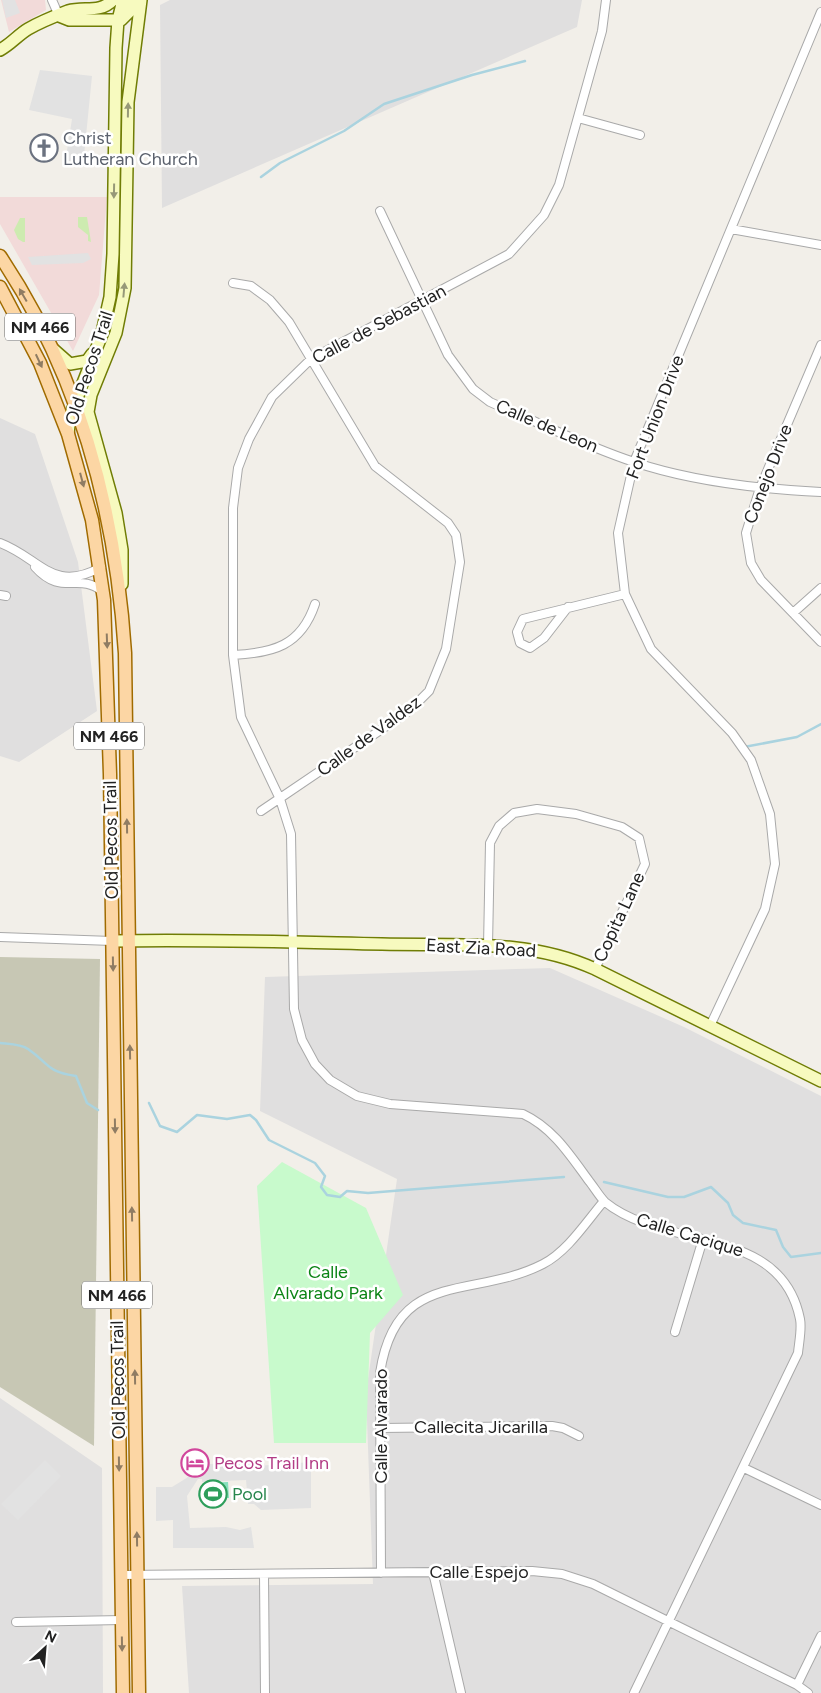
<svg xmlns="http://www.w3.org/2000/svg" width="821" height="1693" font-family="Figtree,sans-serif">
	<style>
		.residential { fill: #e0dfdf }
		.commercial { fill: #f2dad9 }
		.construction { fill: #c7c7b4 }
		.grass { fill: #cdebb0 }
		.park { fill: #c8facc }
		.pitch { fill: #88e0be }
		.parking { fill: #e2e2e2 }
		.water { fill: #aad3df }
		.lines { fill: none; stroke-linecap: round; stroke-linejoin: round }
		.stream { stroke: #aad3df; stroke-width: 2.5 }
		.street-casing { stroke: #a9a9a9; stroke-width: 10 }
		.secondary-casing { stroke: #707d05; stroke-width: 14 }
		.primary-casing { stroke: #a06b00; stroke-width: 15 }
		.street { stroke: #fff; stroke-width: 8 }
		.secondary { stroke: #f7fabf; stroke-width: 11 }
		.primary { stroke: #fcd6a4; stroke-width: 12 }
		.oneway { fill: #979978 }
		.oneway2 { fill: #8f7c63 }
		.labels { text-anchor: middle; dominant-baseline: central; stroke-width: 5; stroke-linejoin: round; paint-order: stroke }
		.shield { fill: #fff; stroke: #646464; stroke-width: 1 }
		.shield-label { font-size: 16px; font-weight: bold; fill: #222 }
		.worship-label { font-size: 18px; fill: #5b616d; stroke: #fff; text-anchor: start }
		.street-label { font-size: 18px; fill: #222; stroke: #fff }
		.park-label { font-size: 18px; fill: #0c8416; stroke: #fff }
		.hotel-label { font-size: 18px; fill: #b23c85; stroke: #fff; text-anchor: start }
		.leisure-label { font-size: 18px; fill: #27864d; stroke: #fff; text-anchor: start }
	</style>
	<rect width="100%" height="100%" fill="#f2efe9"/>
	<path class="residential" d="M170,0H582L577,27L162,208L160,5Z
		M0,418L35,434L78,562L97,711L19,762L0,756Z
		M550,968L684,1027L821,1096V1693H189L182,1586L373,1584L366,1393L397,1179L260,1111L265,977Z
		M0,1398L102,1468L103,1693H0Z"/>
	<path class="commercial" d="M1,0H45L46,10L9,32Z
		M0,197H107L99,295L73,351L0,224Z"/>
	<path class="construction" d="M0,957L100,959L94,1446L0,1387Z"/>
	<path class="grass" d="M78,217H87L91,242L88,241V235L78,227Z
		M20,218H25V242H23L18,239L14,230Z"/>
	<path class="park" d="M282,1162L366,1208L403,1295L370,1333L366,1443H274L257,1186Z"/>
	<path class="pitch" d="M228,1482L229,1498L203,1499L198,1496L203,1483Z"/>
	<path class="parking" d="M2,0H15L20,13L6,18Z
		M40,70L92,76L83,166L65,163L72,119L29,110Z
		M88,253L91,259L83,263L32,265L28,257Z
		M45,1460L61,1476L18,1520L1,1504Z
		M254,1462L257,1466L311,1462V1508L261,1510L254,1504H248L246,1480L202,1482V1479H198L187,1496L190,1528L226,1527L240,1530L251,1527L254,1548H173V1520L156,1521V1487H172L185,1479L189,1476L188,1465Z"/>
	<path class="water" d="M221,1489L224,1491L221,1498H203V1491Z"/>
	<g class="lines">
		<path class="stream" d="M261,177L280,163L344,131L384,104L472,75L525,61
			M744,747L797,737L821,724
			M0,1043C8,1044 21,1044 28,1049C50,1064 45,1071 76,1076L87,1103L98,1110
			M149,1103L160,1126L177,1132L197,1115L227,1119L250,1115L256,1120L269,1140L315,1163L325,1176L321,1187L327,1195L340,1197L347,1191L368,1193L564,1177
			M604,1182L668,1197H684L711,1187L728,1203L733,1215L743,1223L776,1230L783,1247L791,1257L821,1253"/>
		<g class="street-casing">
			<path id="street" d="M52,0L59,16
				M606,0L602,31L559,185L544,215L509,254L311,359L272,397L249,439L238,468L233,508V655L241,717L280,799L291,834L294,1009L302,1040L315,1064L330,1080L357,1096L390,1104L523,1114C553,1128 570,1155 589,1181C594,1187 599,1196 605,1202C665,1251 781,1224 800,1319C802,1329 799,1342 798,1353L634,1693
				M578,118L640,135
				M380,211L448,355L473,389L490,402C538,422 585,446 634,462C693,482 759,489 821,492
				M731,229L821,245
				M233,283L251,286L270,300L289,322L375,466L448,523L456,535L460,562L446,649L429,691L410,710L261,811
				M821,345L760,488L746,533L751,563L761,580L821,642
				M0,543C40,558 53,594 101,567
				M35,567C62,597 78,572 102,591
				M0,595L6,596
				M568,607L544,638L530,648L520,643L517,632L523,619L625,594
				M793,613L821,588
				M233,655C273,653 301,646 315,604
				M0,937L112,941
				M488,946L490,843L499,826L514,813L537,809L576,814L622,827L639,838L645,864L595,969
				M710,1026L765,909L775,864L770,814L751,760L732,733L651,649L625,594L618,533L634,462L821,12
				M675,1332L703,1239
				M381,1428L552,1426L563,1428L579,1436
				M744,1468L821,1505
				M433,1572L461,1693
				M381,1573L380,1373C396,1267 473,1300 543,1264C568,1251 586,1222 604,1201
				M264,1574L265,1693
				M121,1575L532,1571L562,1574L593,1584L797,1685L808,1693
				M16,1622L122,1620
				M797,1685L821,1636"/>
		</g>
		<g class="secondary-casing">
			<path id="secondary" d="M59,16L69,20H121L129,12L132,0
				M0,50C11,44 18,35 28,29C40,22 55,16 68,11C84,6 99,14 113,0
				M53,349L70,364L87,361L92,354
				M68,434L70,416L101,337L110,297L113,254L116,48L118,20L123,0
				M122,584V550L116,513L88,412L91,395L116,333L125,288L128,102L141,0
				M112,941C202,939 292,942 382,944C453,946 528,938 595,969L821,1081"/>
		</g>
		<g class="primary-casing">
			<path id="primary" d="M0,256C79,374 116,513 125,653L139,1693
				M0,287L40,363L68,434L92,520L104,600L110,774L123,1693"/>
		</g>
		<use href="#street" class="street"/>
		<use href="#secondary" class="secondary"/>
		<use href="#primary" class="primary"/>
	</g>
	<defs><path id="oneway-solid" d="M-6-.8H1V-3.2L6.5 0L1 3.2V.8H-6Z" transform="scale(1.25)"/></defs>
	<g class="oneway">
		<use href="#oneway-solid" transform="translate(128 110) rotate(-89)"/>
		<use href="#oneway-solid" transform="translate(114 191) rotate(91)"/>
		<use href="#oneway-solid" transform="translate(124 290) rotate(-85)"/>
	</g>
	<g class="oneway2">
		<use href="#oneway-solid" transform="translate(23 295) rotate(-120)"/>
		<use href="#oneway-solid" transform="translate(39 361) rotate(65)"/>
		<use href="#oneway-solid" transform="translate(82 480) rotate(75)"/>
		<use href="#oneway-solid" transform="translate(107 641) rotate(88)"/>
		<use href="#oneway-solid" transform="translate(127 826) rotate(-91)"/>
		<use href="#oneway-solid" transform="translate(113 964) rotate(89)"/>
		<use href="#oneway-solid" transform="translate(130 1052) rotate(-91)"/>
		<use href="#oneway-solid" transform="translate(115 1126) rotate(89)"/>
		<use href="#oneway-solid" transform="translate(132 1214) rotate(-91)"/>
		<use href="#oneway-solid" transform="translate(135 1377) rotate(-91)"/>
		<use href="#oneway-solid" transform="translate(119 1464) rotate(89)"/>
		<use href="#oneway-solid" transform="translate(137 1539) rotate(-91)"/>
		<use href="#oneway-solid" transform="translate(122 1644) rotate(89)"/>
	</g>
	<defs>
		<g id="church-ring" transform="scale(1.4375)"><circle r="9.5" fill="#fff" stroke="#6b7280" stroke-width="1.5"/><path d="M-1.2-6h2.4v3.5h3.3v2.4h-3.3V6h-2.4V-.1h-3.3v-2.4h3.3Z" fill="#6b7280"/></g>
		<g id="hotel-ring" transform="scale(1.4375)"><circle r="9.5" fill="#fff" stroke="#d1479c" stroke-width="1.5"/><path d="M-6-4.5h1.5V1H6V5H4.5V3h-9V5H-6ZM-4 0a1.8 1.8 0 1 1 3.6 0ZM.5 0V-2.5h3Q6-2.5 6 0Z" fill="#d1479c"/></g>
		<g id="stadium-ring" transform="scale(1.4375)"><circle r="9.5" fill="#fff" stroke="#2e9e5b" stroke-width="1.5"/><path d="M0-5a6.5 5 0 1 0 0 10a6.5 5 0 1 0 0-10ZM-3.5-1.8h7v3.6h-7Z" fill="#2e9e5b"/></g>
	</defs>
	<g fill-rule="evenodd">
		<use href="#church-ring" x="44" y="148"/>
		<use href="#hotel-ring" x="195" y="1463"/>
		<use href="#stadium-ring" x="213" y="1494"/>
	</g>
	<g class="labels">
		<g class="shield">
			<rect x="5" y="313.5" width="70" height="27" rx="4"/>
			<rect x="74" y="722.5" width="70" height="27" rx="4"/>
			<rect x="82" y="1281.5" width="70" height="27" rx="4"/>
		</g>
		<g class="shield-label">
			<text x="40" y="327">NM 466</text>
			<text x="109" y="736">NM 466</text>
			<text x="117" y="1295">NM 466</text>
		</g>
		<g class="worship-label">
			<text x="63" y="138">Christ<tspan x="63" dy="21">Lutheran Church</tspan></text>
		</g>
		<g class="street-label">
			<text transform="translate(379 324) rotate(-28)">Calle de Sebastian</text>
			<text transform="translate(89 368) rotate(-72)">Old Pecos Trail</text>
			<text transform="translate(655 417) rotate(-69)">Fort Union Drive</text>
			<text transform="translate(547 426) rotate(23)">Calle de Leon</text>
			<text transform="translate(768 474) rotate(-69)">Conejo Drive</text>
			<text transform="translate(369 736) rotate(-36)">Calle de Valdez</text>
			<text transform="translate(111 840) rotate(-91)">Old Pecos Trail</text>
			<text transform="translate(619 917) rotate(-65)">Copita Lane</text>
			<text transform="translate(481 948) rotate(3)">East Zia Road</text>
			<text transform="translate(690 1235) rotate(17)">Calle Cacique</text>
			<text transform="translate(118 1380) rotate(-91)">Old Pecos Trail</text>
			<text transform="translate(381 1426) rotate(-90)">Calle Alvarado</text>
			<text x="481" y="1427">Callecita Jicarilla</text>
			<text x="479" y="1572">Calle Espejo</text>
		</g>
		<g class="park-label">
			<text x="328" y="1272">Calle<tspan x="328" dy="21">Alvarado Park</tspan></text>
		</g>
		<g class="hotel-label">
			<text x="214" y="1463">Pecos Trail Inn</text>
		</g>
		<g class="leisure-label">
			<text x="232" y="1494">Pool</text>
		</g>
	</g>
	<g transform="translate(45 1648) rotate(26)" stroke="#ffffff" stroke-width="4" paint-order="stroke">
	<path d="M0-4L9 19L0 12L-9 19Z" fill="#222222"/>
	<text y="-8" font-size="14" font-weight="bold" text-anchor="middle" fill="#222222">N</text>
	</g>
</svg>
